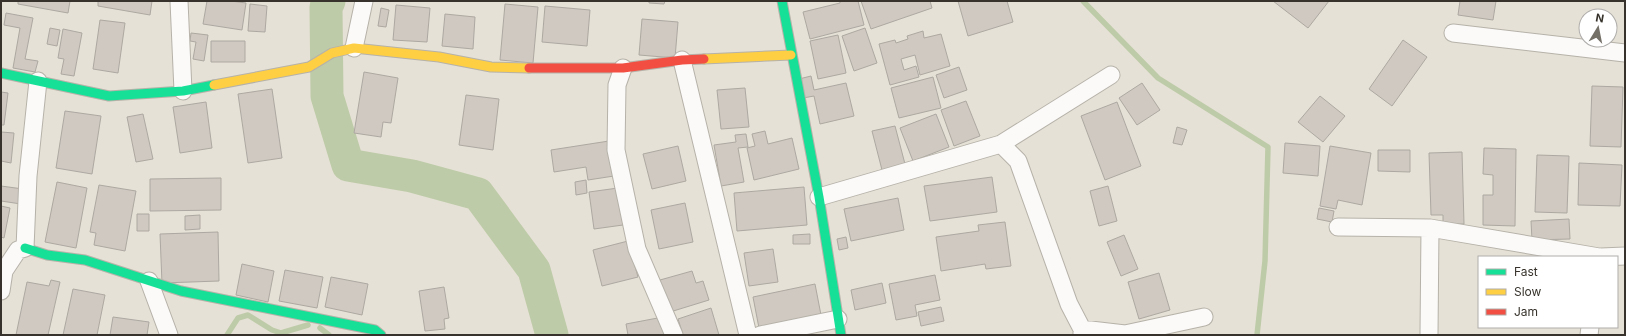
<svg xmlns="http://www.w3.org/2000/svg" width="1626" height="336" font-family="Inter,sans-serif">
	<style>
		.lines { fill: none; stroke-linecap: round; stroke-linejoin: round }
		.stream { stroke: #becba8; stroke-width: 5.5 }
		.river { stroke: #becba8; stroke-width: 33 }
		.building { fill: #cfc9c2; stroke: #ada8a1 }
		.street-casing { stroke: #b6b2a9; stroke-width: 19 }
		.fast-casing { stroke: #b6b2a9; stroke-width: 11 }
		.slow-casing { stroke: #b6b2a9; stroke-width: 11 }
		.jam-casing { stroke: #b6b2a9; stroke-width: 11 }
		.street { stroke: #fbfaf9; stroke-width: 17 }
		.fast { stroke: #16e098; stroke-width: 9 }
		.slow { stroke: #ffcf43; stroke-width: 9 }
		.jam { stroke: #f24e42; stroke-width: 9 }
	</style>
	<rect width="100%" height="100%" fill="#e6e1d6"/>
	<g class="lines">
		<path class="stream" d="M1083,1L1158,78L1268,147L1265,261L1257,335
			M320,328L329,335
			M227,335L238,318L248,315L272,330L281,333L308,325"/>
		<path class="river" d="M329,1L326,7L327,96L348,165L412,176L478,194L534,270L552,335"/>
	</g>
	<path class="building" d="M18,1H70L68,13L18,4Z
		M98,1H152L150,15L98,6Z
		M207,1H231L246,3L242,30L203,24Z
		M649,1H665L664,4L649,3Z
		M840,1H858L864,25L810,39L803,12L840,3Z
		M861,1H930L932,8L871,29Z
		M958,1H1007L1013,22L968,36Z
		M1273,1H1329L1308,28Z
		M1460,1H1496L1493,20L1458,15Z
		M250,4L267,6L265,32L248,31Z
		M505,4L538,7L533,63L500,60Z
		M396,5L430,8L427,42L393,40Z
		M545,6L590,10L587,46L542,42Z
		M381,8L389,10L386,27L378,26Z
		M6,13L33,18L25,59L38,61L35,72L13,68L20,28L4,25Z
		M445,14L475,17L473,49L442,46Z
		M642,19L678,22L675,58L639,55Z
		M100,20L125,23L118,73L93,69Z
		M50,28L60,30L57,46L47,44Z
		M865,28L877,63L854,71L842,36Z
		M63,29L82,33L74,76L61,74L64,59L58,58Z
		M923,31L924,38L941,34L950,66L920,75L915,55L901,59L904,70L916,66L919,77L890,85L879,44L895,40L896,43L908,39L907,36Z
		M191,33L208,35L204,61L193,59L196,42L190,41Z
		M838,35L846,73L818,79L810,41Z
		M1403,40L1427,57L1392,106L1369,89Z
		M211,41H245V62H211Z
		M959,67L967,90L944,98L936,75Z
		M364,72L398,78L391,123L383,122L381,137L354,133Z
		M811,76L814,90L846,83L854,116L820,124L814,96L803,98L799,79Z
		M933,77L941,108L899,118L891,88Z
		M1142,83L1160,110L1137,125L1119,98Z
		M1592,86L1623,87L1621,147L1590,146Z
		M745,88L749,127L721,129L717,90Z
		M272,89L282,158L248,163L238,94Z
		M1,92L8,93L4,125H1Z
		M466,95L499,99L493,150L459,145Z
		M1320,96L1345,116L1323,142L1298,122Z
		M966,101L980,136L954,146L941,110Z
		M206,102L212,148L180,153L173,107Z
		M1117,102L1141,166L1105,180L1081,116Z
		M65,111L101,116L92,174L56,168Z
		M143,114L153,159L136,162L127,117Z
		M936,114L949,147L913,161L900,128Z
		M895,126L905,164L882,170L872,131Z
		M1177,127L1187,130L1182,145L1173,143Z
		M765,131L768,144L792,138L799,169L754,180L747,148L755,146L752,134Z
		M1,132L14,133L11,163L1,161Z
		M746,134L748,147L738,148L744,182L721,186L714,145L736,142L735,135Z
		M609,141L614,176L588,180L586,167L554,172L551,150Z
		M1285,143L1320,146L1318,176L1283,173Z
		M678,146L686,181L652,189L643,154Z
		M1330,146L1371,153L1362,205L1338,200L1336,209L1320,206Z
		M1484,148L1516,149L1515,226L1483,225V195H1493V175L1483,174Z
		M1378,150H1410V172L1378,171Z
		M1462,152L1464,224H1443V215H1431L1429,153Z
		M1537,155L1569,156L1567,213L1535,212Z
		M1579,163L1622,165L1620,206L1578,205Z
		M992,177L997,212L930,221L924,186Z
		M221,178V210L150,211V179Z
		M586,180L587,193L576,195L575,182Z
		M57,182L87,188L76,248L45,242Z
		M99,185L136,191L125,251L94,245L96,233L90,232Z
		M1,186L23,189L21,204L1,201Z
		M1108,186L1117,221L1099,226L1090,191Z
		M804,187L807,225L737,231L734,193Z
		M618,188L623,225L594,229L589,192Z
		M898,198L904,230L851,241L844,209Z
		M685,203L693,242L659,249L651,210Z
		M1,206L10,208L4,238L1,237Z
		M1319,208L1334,211L1332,222L1317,219Z
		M137,214H149V231H137Z
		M200,215V229L185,230V216Z
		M1569,219L1570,239L1532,240L1531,221Z
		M1005,222L1011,266L986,269L985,264L941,271L936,237L979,231L978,225Z
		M218,232L219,281L162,283L160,234Z
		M810,234V244H793V235Z
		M1124,235L1138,269L1121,276L1107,242Z
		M846,237L848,248L839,250L837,239Z
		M628,241L638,277L602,286L593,250Z
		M773,249L778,282L749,286L744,253Z
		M242,264L274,271L268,302L236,295Z
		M285,270L323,277L317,308L279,301Z
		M692,271L696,283L703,281L709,300L670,312L660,280Z
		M1159,273L1170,310L1139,319L1128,282Z
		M935,275L940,300L915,305L917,316L896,320L889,284Z
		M331,277L368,284L362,315L325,307Z
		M51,280L60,282L48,335H16L27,282L49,286Z
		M882,283L886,303L855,310L851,290Z
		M815,284L821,315L759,328L753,297Z
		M444,287L449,318L444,319L445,329L425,331L419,291Z
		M73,289L105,295L97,335H63Z
		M941,307L944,321L921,326L918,312Z
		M711,308L719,335H683L678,319Z
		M113,317L149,322L147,335H110Z
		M663,317L666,335H628L626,324Z"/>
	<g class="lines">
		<g class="street-casing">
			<path id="street" d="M179,1L183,91
				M1453,33L1625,53
				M354,48L364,1
				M682,60L748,335
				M623,68L617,85L616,150L637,249L674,335
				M1001,144L1018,161L1069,304L1082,329V335
				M819,197L1001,144L1111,75
				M1338,227L1430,228L1599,257
				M1601,257L1625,256
				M149,281L169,335
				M1,291L4,271L18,250L25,248L28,176L38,81
				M1082,329L1125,334L1204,317
				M760,335L838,319
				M1429,335L1430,228
				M1589,335L1590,327"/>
		</g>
		<g class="fast-casing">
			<path id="fast" d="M782,1L819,197L841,335
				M1,73L109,96L183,91L214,85
				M25,248L47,255L85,260L181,291L375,330L381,335"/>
		</g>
		<g class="slow-casing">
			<path id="slow" d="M704,59L791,55
				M214,85L309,67L332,53L354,48L439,57L491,67L529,68"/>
		</g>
		<g class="jam-casing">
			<path id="jam" d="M529,68H623L682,60L704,59"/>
		</g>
		<use href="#street" class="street"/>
		<use href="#fast" class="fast"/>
		<use href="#slow" class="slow"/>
		<use href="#jam" class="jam"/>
	</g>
	<rect width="1626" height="336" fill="none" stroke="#37332c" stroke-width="4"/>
	<rect x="1478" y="256" width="140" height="72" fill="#ffffff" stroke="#afadab"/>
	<rect x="1486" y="269" width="20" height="6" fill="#16e098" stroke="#afadab"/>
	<text x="1514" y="276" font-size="12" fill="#37332c">Fast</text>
	<rect x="1486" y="289" width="20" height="6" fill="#ffcf43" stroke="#afadab"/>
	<text x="1514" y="296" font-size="12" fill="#37332c">Slow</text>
	<rect x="1486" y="309" width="20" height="6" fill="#f24e42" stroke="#afadab"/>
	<text x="1514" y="316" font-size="12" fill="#37332c">Jam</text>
	<g transform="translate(1598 28) rotate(10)"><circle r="19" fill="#ffffff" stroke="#afadab"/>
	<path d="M0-3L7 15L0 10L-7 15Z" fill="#747068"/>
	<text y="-6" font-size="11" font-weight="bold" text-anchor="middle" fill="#37332c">N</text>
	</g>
</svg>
